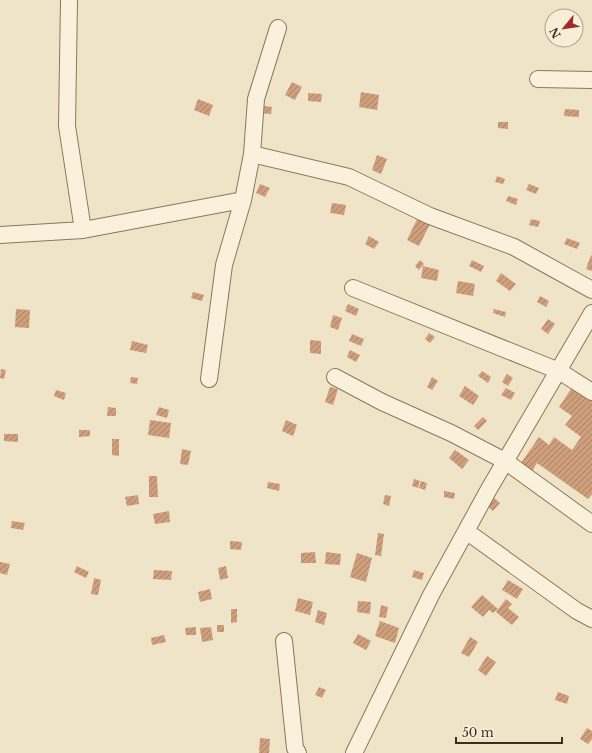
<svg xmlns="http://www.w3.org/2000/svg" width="592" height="753" font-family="'Libre Baskerville',serif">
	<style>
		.building { fill: url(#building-hatch) }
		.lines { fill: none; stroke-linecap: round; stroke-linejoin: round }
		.street-casing { stroke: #8d765c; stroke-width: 18 }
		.street { stroke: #faf1dc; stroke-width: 16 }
	</style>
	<defs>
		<pattern id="building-hatch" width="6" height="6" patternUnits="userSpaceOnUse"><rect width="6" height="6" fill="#cf9f7d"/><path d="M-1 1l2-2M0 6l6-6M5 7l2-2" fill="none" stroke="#a98266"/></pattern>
	</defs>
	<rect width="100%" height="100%" fill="#f0e4c8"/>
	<path class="building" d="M292,82L302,87L295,100L285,95Z
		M361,92L379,95L377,110L359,107Z
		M308,93L322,94L321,102L308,101Z
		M198,99L213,105L209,116L194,110Z
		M258,105L272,107L271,114L258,113Z
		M565,109L579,110V117L564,116Z
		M498,122H508V129L498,128Z
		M377,155L387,159L381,174L372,170Z
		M497,176L505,179L503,184L495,182Z
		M260,184L270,188L265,197L256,193Z
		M529,184L539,188L536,194L526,190Z
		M508,196L518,199L516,205L506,201Z
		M332,203L346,205L344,215L330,213Z
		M419,215L431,222L419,246L407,240Z
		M531,219L540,221L538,227L529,225Z
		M369,236L379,242L374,249L365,244Z
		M567,238L580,243L577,249L564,244Z
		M591,255L592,256V271L586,269Z
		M420,260L424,264L419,270L415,266Z
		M472,260L484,266L481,272L469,266Z
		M423,266L439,270L437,281L421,278Z
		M501,273L516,284L510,291L496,281Z
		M458,281L475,284L473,296L456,293Z
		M193,292L204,295L202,301L191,298Z
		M540,296L549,301L546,307L537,302Z
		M348,304L359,309L356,316L345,311Z
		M16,309L30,310L29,328L15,327Z
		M494,309L506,312L505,317L493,313Z
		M333,315L342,318L338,330L330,327Z
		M548,319L555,324L548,334L541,329Z
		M429,333L435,337L430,343L425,339Z
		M352,334L364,339L361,346L349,341Z
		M310,340L321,341V354L310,353Z
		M132,341L148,345L146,353L130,350Z
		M350,350L360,355L356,362L347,357Z
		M1,369L6,370L4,379L0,378Z
		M482,371L491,377L488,383L478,376Z
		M507,374L513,378L508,386L502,382Z
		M131,377L138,378L137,384L130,383Z
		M432,377L438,381L432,390L427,387Z
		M465,386L479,396L473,405L459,396Z
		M573,386L592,400V494L588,499L537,463L532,471L521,463L539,437L549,445L554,437L572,450L581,437L565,425L572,416L559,407Z
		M330,387L338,389L333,405L325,402Z
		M506,388L515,393L511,400L501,395Z
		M56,390L66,393L64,400L54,396Z
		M108,407L116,408V416H107Z
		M159,407L169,410L167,418L156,415Z
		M483,417L487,421L478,430L474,426Z
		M150,420L171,423L169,438L148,435Z
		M286,420L297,425L293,436L282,431Z
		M79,430H90V436L79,437Z
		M4,434H18V442L4,441Z
		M112,439H119V456L112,455Z
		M182,449L191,451L188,465L180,464Z
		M455,450L469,460L462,469L449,458Z
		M149,476H157L158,497H149Z
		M414,479L420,481L418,488L412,486Z
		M421,481L427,483L425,490L419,488Z
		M268,482L280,484L279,491L267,488Z
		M444,491L455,493L454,499L444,497Z
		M138,495L139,504L127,506L125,497Z
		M385,495L391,496L389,506L383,504Z
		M493,497L500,503L493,511L486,505Z
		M169,511L170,522L155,524L153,514Z
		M12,521L25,523L23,530L11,528Z
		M378,533L384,534L381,556L375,555Z
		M230,541L242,542L241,550L230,549Z
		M315,552L316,563H301V553Z
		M326,552L341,554L340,565L325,564Z
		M357,553L372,558L366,582L350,577Z
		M0,562L10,564L7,575L0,573Z
		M77,566L89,572L86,578L74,572Z
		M226,566L228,578L220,580L218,568Z
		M154,570L172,571L171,580L153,579Z
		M414,570L424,573L422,580L412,577Z
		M94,578L101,580L98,595L91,594Z
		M508,580L523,589L517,599L502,590Z
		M210,589L212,599L200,602L198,592Z
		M482,595L498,609L493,613L489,610L483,617L471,607Z
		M298,598L313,602L310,615L295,611Z
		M506,599L512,604L508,608L519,617L512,625L496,612Z
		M358,601L371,602L370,614L357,612Z
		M381,605L388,607L386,618L379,617Z
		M231,609H237V622L231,623Z
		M318,610L327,613L324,625L315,622Z
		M380,621L399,628L395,643L375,636Z
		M217,625H224V632H217Z
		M196,627V635H186L185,628Z
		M211,627L213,640L202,642L200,628Z
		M358,634L371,641L366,650L353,643Z
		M164,635L166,642L152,645L151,638Z
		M470,637L478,642L469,657L461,653Z
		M487,656L496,662L486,676L478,670Z
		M319,687L326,690L322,698L315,695Z
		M558,692L569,696L567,704L555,700Z
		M587,728L592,731V739L588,744L580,739Z
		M260,738L270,739L269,753H259Z"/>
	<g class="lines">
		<g class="street-casing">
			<path id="street" d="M69,0L67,126L83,230
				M538,79L592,80
				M252,154L349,177L430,216L514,247L592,290
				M0,235L83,230L243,200
				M353,288L559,371L592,392
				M335,377L382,402L451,433L505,461L592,524
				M209,379L224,265L243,200L252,154L256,99L278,28
				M466,531L577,611L592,619
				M284,641L295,748L298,753
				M354,753L431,595L489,489L592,313"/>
		</g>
		<use href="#street" class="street"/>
	</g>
	<g transform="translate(564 28) rotate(241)"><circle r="19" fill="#f7eed8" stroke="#ada18e"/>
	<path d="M0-3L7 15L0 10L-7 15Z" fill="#9e2a2b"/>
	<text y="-6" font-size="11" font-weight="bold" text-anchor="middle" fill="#3d2e20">N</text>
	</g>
	<path d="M456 737v6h106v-6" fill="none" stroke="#3d2e20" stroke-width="2"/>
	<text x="462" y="737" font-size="12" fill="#3d2e20" stroke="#f7eed8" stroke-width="3" paint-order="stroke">50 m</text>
</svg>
